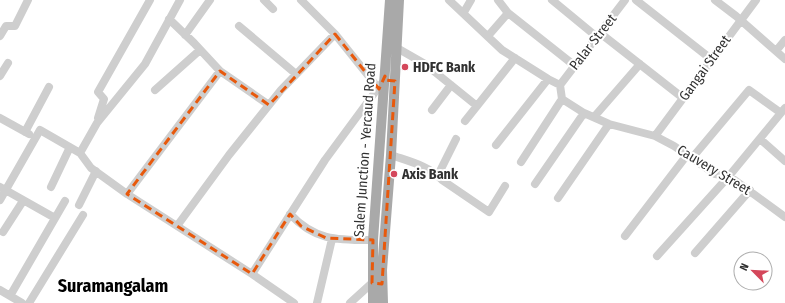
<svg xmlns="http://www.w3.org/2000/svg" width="785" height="303" font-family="'Fira Sans Condensed',sans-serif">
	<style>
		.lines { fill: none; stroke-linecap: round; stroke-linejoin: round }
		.minor { stroke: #cecece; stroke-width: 8 }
		.major { stroke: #a9a9a9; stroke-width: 10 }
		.marked { fill: none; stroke: #e8590c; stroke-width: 3; stroke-dasharray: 8 5; stroke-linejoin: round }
		.poi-dot { fill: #d4475b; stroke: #fff; stroke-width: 1.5 }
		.labels { text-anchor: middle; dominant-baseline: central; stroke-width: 4; stroke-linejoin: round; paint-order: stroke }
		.street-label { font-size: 14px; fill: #313131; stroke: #fff }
		.poi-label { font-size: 14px; font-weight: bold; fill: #313131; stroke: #fff; text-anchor: start }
		.district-label { font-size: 18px; font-weight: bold; fill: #000; stroke: #fff }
	</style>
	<rect width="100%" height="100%" fill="#fff"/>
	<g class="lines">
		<path class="minor" d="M264,0L273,9
			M301,0L335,34
			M449,0L502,50L548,79L560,85L562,99L584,113L609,124L655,136L674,146L715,174L729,176L785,217
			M498,0L508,13L575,66
			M552,0L597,37
			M636,0L711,59
			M715,0L736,16L785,59
			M464,12L471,0
			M169,19L194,43L220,71
			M239,26L296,74
			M600,33L683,98
			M185,35L210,0
			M0,36L6,26H15L28,0
			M488,36L508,13
			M397,48L425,64L477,106L515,58
			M776,51L785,40
			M0,76L8,63
			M560,85L625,0
			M155,90L200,50
			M432,110L451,85
			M594,117L640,64
			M0,118L29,134
			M98,118L104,99L98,92L150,0
			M465,121L477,106
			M25,132L49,87
			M655,136L756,0
			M760,139L785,161
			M496,145L548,79
			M80,153L91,168L127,194
			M391,155C408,161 430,166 442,180L489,212L505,186
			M692,158L749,90L781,113
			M521,162L562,99
			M438,175L456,139
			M535,184L584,113
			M0,187L55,218
			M51,187L70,147
			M558,198L609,124
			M0,200L40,130L80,153L97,123L145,64L180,0
			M79,205L96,171
			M290,214C315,241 338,240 373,240
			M177,226L127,194L220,71L269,105
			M3,232L23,201
			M625,236L687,155
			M695,253L750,190
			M657,256L729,176L785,108
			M252,274L177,226L229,155L281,90L335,34L379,89
			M0,290L22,303
			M10,296L65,201
			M29,303L83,215
			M294,303L252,274L325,160L381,84
			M317,303L332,239
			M350,303L372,283H377"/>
		<path class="major" d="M373,303V240L390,0
			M383,303L382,270L391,155L399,0"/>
	</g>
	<path class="marked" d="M335,34L379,89L385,76V80L395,81L382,284L372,283L373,240L326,238L301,226L290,214L252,274L127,194L220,71L269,105Z"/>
	<g class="poi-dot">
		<circle cx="405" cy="67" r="4"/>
		<circle cx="394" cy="174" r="4"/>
	</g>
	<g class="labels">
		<g class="street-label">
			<text transform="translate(593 42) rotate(-52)">Palar Street</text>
			<text transform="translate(705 68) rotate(-54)">Gangai Street</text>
			<text transform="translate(365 150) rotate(-86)">Salem Junction - Yercaud Road</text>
			<text transform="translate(714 170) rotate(31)">Cauvery Street</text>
		</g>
		<g class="poi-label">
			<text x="413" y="67">HDFC Bank</text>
			<text x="402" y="174">Axis Bank</text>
		</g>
		<g class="district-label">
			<text x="113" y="286">Suramangalam</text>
		</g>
	</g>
	<g transform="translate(753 271) rotate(294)"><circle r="19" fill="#ffffff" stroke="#adadad"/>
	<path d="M0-3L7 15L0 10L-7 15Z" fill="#d4475b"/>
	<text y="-6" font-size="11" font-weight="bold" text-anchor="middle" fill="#313131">N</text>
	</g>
</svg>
